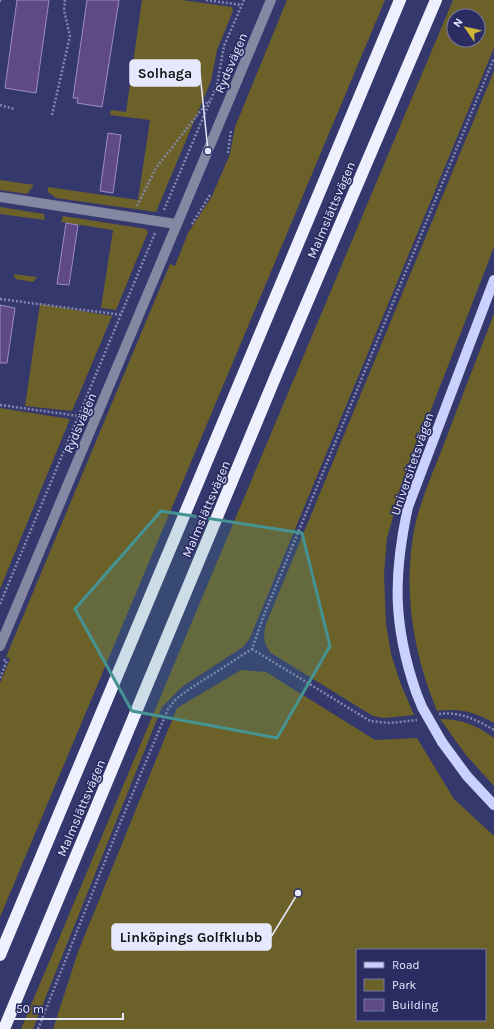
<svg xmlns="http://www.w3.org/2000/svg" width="494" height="1029" font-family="Karla,sans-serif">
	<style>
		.green { fill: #6c6128; fill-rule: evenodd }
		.building { fill: #5f4986; stroke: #9e8bc8 }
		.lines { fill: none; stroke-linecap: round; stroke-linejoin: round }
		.path { stroke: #8487ad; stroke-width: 2.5; stroke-dasharray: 2 2; stroke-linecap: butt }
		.minor { stroke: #8488a3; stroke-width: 10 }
		.major { stroke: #cad1fd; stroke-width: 10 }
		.highway { stroke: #eef0fe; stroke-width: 12 }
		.major-bridge { stroke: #cad1fd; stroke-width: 10 }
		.marked { fill: #459392; fill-opacity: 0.2; stroke: #459392; stroke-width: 3; stroke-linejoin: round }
		.labels { text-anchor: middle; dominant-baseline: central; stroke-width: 3.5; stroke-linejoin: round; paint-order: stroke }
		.street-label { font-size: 13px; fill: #e6e9fd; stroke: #2b2d62 }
		.leader { fill: none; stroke: #e6e9fd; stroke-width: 1.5 }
		.callout-dot { fill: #e6e9fd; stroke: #2b2d62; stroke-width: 1.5 }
		.callout { fill: #e6e9fd; stroke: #e6e9fd; stroke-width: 1.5 }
		.callout-label { font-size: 14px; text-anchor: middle; font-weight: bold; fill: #111 }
	</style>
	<rect width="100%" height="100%" fill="#35386d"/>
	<path class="green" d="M142,0H182L232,7L233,11L217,50L211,81L156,212L56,198L48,192V187L138,200L150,120L110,115L111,110L126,112Z
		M287,0H385L0,917V683L10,659L6,657L170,264L175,266L188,233L212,196L230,154L235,127Z
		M453,0H494V48L250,638L243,647L183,686L162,707L33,1029H21ZM454,16H478V40H454Z
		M494,71V247L403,482L387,538L384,574L386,624L391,654L400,682L414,715L384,718L373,716L271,653C263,643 263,636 266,624Z
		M0,180L34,185L27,194L0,190Z
		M0,207L44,214L45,220L0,214Z
		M63,216L146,229L148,232L116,310L101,308L113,230L61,222Z
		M13,274L37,277L33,282L16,279Z
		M40,304L112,316L72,411L25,406Z
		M494,314V723C475,712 459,708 437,711C413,653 403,592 414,530C420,501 433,472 444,444C460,401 477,358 494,314Z
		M0,408L70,419L0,589Z
		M241,670L266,672L375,740L417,738L454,799L494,836V1029H53L78,952L177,708ZM357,950H485V1020H357Z
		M440,719C462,719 476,725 494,738V786L466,755Z"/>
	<path class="building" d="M17,0H49L36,93L5,88Z
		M87,0H119L102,107L77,103L78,98H73Z
		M108,133L121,135L113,193L100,191Z
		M66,223L78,225L69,285L57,284Z
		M0,305L15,308L7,363H0Z"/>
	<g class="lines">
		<path class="path" d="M206,0L242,5
			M0,2V0
			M0,105L14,109
			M52,115L70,36L64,10L65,0
			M228,153L231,130
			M137,206L156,168L209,100
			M164,210L217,85L224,46L244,0
			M192,224L210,195
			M0,299L122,315
			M0,405L79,416
			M0,604L155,233
			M252,649L370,721L390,723L417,720
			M0,678L7,661L2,659
			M439,714C459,711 477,720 494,730
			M38,1029L119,826L168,709L176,699L188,690L252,649L264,615L494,58"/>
		<path class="minor" d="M0,197L176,224
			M0,646L271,0"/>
		<path class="major" d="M416,692C393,625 393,576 408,507L494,280
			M442,742L467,776L494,805"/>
		<path class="highway" d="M0,955L400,0
			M4,1029L277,373L436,0"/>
		<path class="major-bridge" d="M416,692L422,707L442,742"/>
	</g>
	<path class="marked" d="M161,511L302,533L330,646L277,738L132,711L75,609Z"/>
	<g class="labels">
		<g class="street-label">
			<text transform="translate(231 63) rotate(-67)">Rydsvägen</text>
			<text transform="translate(331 210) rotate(-67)">Malmslättsvägen</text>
			<text transform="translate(80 423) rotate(-67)">Rydsvägen</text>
			<text transform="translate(412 464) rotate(-71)">Universitetsvägen</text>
			<text transform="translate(206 509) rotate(-67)">Malmslättsvägen</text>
			<text transform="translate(81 808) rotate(-67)">Malmslättsvägen</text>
		</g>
	</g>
	<path class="leader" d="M208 151L200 73M298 893L271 937"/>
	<g class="callout-dot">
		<circle cx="208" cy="151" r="4"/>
		<circle cx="298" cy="893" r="4"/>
	</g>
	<g class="callout">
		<rect x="130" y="60" width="70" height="26" rx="4"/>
		<rect x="112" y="924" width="159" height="26" rx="4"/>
	</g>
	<g class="callout-label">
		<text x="165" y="78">Solhaga</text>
		<text x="191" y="942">Linköpings Golfklubb</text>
	</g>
	<rect x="356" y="949" width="130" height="72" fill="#2b2d62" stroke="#7678a0"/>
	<rect x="364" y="962" width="20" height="6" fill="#cad1fd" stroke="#7678a0"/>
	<text x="392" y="969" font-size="12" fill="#e6e9fd">Road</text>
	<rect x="364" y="979" width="20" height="12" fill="#6c6128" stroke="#7678a0"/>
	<text x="392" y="989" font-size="12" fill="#e6e9fd">Park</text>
	<rect x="364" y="999" width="20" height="12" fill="#5f4986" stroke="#7678a0"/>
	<text x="392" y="1009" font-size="12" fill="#e6e9fd">Building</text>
	<g transform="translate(466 28) rotate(304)"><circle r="19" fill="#2b2d62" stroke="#7678a0"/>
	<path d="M0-3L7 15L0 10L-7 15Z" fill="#cfb837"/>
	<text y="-6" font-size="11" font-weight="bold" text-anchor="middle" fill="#e6e9fd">N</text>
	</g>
	<path d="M10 1013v6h113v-6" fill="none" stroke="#e6e9fd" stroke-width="2"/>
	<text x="16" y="1013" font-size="12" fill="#e6e9fd" stroke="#2b2d62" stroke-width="3" paint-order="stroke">50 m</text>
</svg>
